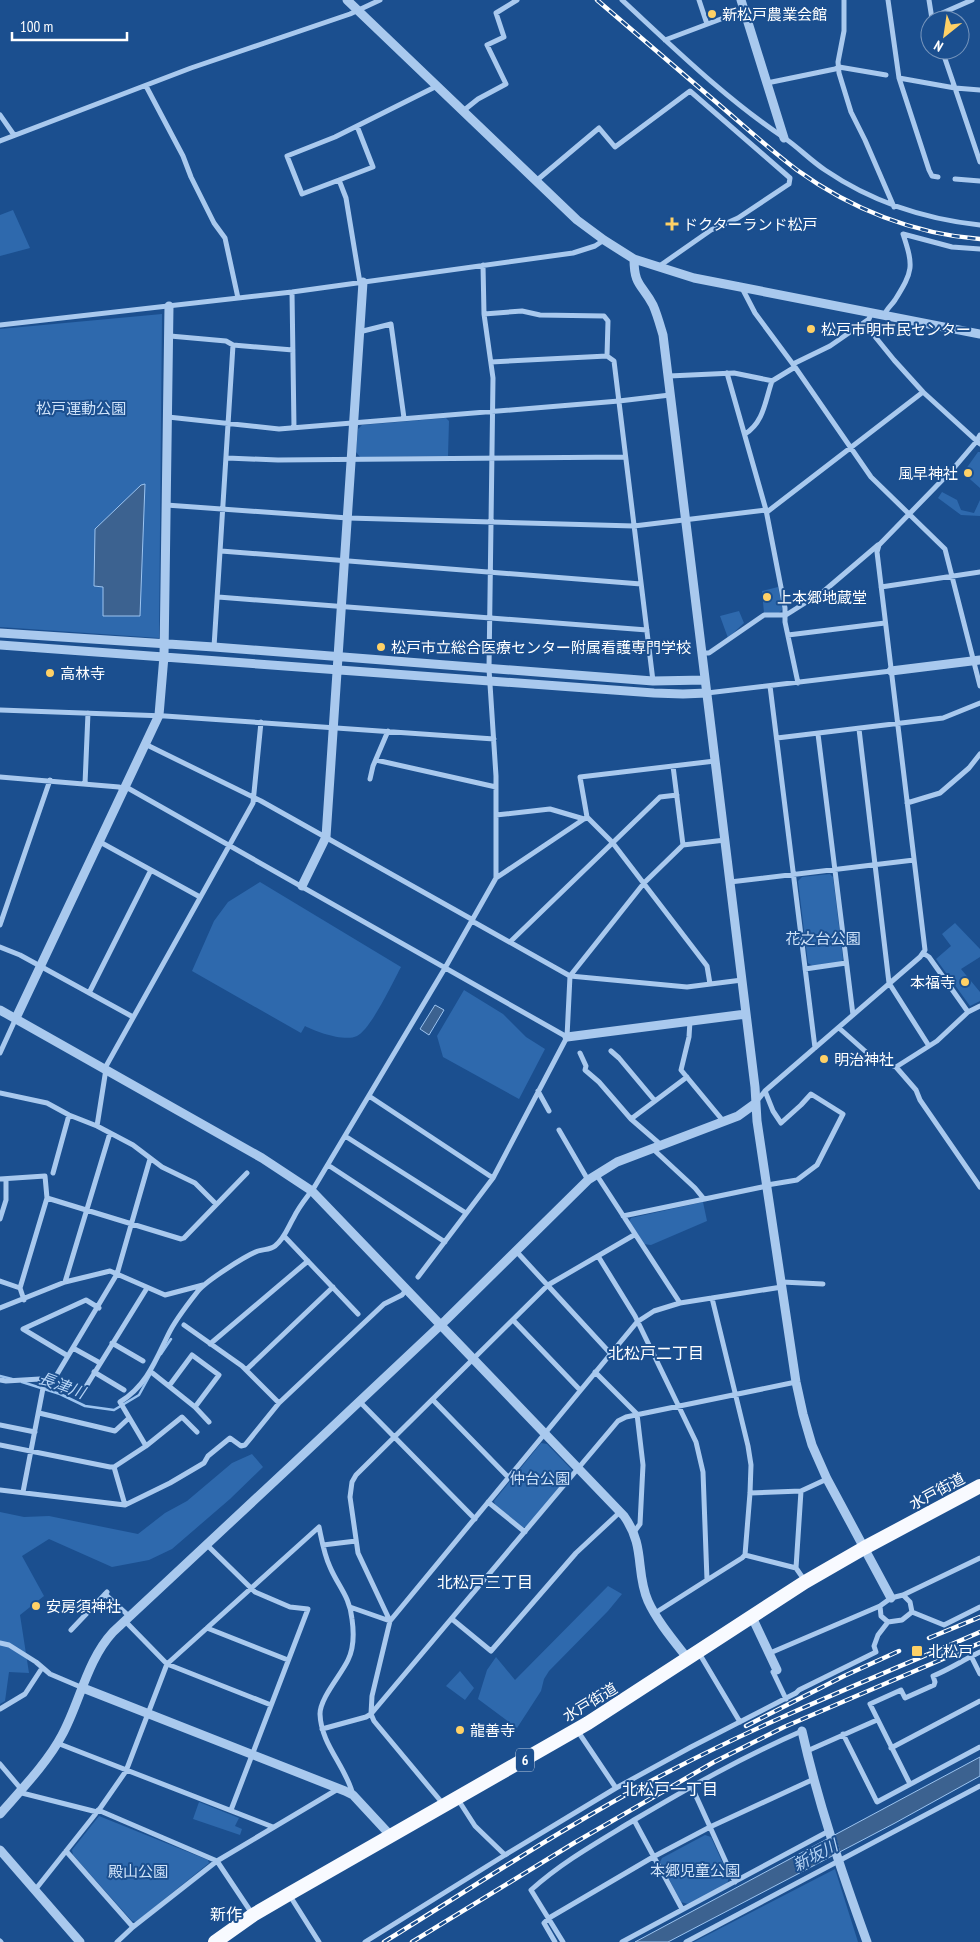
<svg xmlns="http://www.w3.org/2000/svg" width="980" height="1942" font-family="'PT Sans Narrow','Noto Sans JP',sans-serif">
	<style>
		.green { fill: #2e69ad }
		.water { fill: #3c6290; stroke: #9cc4f0 }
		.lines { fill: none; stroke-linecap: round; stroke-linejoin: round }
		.stream { stroke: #9cc4f0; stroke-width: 2.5 }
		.minor { stroke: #a9c9ee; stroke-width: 5 }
		.tertiary { stroke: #a9c9ee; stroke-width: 9 }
		.trunk { stroke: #f8faff; stroke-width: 14 }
		.rail-casing { stroke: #fff; stroke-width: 4.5 }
		.rail { stroke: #1b4f8f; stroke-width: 2.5; stroke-dasharray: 8; stroke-linecap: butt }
		.poi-dot { fill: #ffd166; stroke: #1b4f8f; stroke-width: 2 }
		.labels { text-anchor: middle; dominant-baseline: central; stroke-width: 4; stroke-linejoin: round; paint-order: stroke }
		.shield { fill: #1b4f8f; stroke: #bbcadd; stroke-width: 1 }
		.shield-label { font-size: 14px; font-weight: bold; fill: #fff }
		.poi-label { font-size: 15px; fill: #fff; stroke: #1b4f8f; text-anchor: start }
		.park-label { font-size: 15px; fill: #cfe3fa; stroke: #1b4f8f }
		.street-label { font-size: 15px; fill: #fff; stroke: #1b4f8f }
		.neighbourhood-label { font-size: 16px; fill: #fff; stroke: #1b4f8f }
		.water-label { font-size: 16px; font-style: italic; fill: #b5d3f5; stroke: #1b4f8f }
	</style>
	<rect width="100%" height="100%" fill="#1b4f8f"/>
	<path class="green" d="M13,210L30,248L0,256V215Z
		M162,314L159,638L0,627V329Z
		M446,418L449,421L448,456L360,457L356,452L358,429L362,425Z
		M978,452H980V488L963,473Z
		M942,492L957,500L961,510L974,513L980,500V516L961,515L938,498Z
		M778,587L783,609L779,613H764L762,591Z
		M739,611L744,623L728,638L720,616Z
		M830,874L833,877L843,959L841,963L813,966L808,963L798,881L802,877Z
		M260,882L401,967C393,982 371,1029 357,1036C345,1042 316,1032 305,1026L301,1033L192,971L214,921L228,902Z
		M955,923L980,949V957L961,969L980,992V1001L970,1006L936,959L951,946L942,934Z
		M464,990L503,1014L526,1037L545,1049L519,1099L443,1057L437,1036Z
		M703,1202L707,1221L651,1245L643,1244L629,1222L631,1218Z
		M541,1443L547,1444L571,1469L572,1473L527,1527H523L495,1505L494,1501Z
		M252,1454L263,1467L230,1499L172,1549L149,1560L112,1567L49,1539L22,1556L44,1596L20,1615L29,1673L9,1672L5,1701L0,1704V1512L24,1517L49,1516L138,1534L165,1513L187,1501L232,1463Z
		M608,1586L622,1594L608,1611L549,1671L544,1679L541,1691L517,1728L478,1699L487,1670L496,1657L515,1680Z
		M460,1671L474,1688L465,1700L446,1686Z
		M199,1802L239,1818L235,1826L242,1829L240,1835L193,1819Z
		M99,1816L208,1860L209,1863L136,1922L132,1921L73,1855L72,1850Z
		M705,1835L711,1837L729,1877L727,1884L688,1904L681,1902L660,1862L662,1858Z
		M835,1869L858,1942H694Z"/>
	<path class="water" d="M145,484L140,616H103V587L94,586L95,529L141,485Z
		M435,1005L444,1010L429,1035L420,1029Z
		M980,1757V1776L895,1823L668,1942H635Z"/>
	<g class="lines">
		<path class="stream" d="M161,1354L171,1339
			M0,1376L12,1379
			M22,1382L60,1394L85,1406L114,1410L139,1395L150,1375"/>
		<path class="minor" d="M622,0C674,48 725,98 783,137C798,147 810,160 825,170C872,202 924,219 980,225
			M699,0L707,24
			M844,0V31L838,62L839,73L851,112L865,140L894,207
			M888,0L899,78L955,88L980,162
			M929,0L932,19
			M931,18L972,0
			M665,40L745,10
			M942,50L955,88L980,90
			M899,78L929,170L932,176L938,177
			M767,83L835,69L839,67L886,75
			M146,86L183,156L191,177L214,223L225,238L238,298
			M463,111L478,99L506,84L487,45L504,37L496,13L517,0
			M0,115L14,135
			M357,126L437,86
			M0,141L191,68L350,14L380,0
			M955,179L980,181
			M339,180L302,194L287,156L335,137L357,126L373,167L339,180L346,198L360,283
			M536,181L599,128L615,147L690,91L790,178L789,184L738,218L711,230L658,267
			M742,288L755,313L795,367L871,477L945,549L980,686
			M292,292L294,428
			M484,314L522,311L540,315L604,316L608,321L607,356
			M884,316C886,309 891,306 895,300C913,271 914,267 903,234L952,247L980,249
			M0,325L292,292L573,253L595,246L604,240
			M359,332L391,324L404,418
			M170,336L226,341L233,345L293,350
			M491,362L607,356L614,361L653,681
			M793,364L830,346L869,319L871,314
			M727,373L766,510L785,608V622L798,683
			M669,376L734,373L773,381
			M923,392L980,444
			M168,417L279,429L619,401L670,395
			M745,434C764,422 765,401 772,381L795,367
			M227,458L278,460L625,457
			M166,505L348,518L634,526L766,510
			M767,512L923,392L894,360L864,323
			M221,551L641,584
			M881,587L980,572
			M218,597L647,630
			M788,635L885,623
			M214,647L233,345
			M702,653H709L764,615H786L824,591L878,545
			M770,686L815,1048
			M707,693L891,671
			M0,710L165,716L494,739
			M859,729L889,983L929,1046
			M818,734L853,1015
			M777,738L943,718L980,703
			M145,744L261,801L473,920
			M376,760L496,787
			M0,777L119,787L124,790
			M370,779L373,766L388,731
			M85,784L88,713
			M126,787L567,1037
			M907,803L940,793L969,768L980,754
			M496,815L550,809L584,819
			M100,842L200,897
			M683,845L725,840
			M496,878L587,817
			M730,882L914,860
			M472,921L570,976L687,987L742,980
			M0,925L50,780
			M510,942L660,797L677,795
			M0,947L20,955L133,1017
			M923,953L929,957L968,1012
			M805,969L846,963
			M710,984L707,966L612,842L587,817L580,777L715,761
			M89,993L151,870
			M690,1021L689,1037L681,1070L724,1122
			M839,1028L874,1059L896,1067L937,1041L968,1012L980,1006
			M611,1051L619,1058L655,1101
			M0,1053L16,1018
			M580,1053L586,1066L585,1070L599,1082L631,1119L661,1145
			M896,1067L916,1090L920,1100L980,1187
			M105,1068L253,803L261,722
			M538,1091L549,1111
			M765,1091L773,1111L781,1123L801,1105L811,1094L843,1114L817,1165L797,1180L767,1185
			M0,1093L47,1103L69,1115L97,1126L133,1145L162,1167L195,1183L216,1204
			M369,1096L493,1178
			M756,1102L765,1091L920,957L925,950L877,552L879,545L953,469L976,442L980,435
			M631,1119L687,1077
			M97,1126L106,1069
			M559,1130L588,1180
			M345,1136L466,1213
			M653,1149L695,1188L704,1199
			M328,1165L445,1242
			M53,1173L69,1115
			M596,1174L680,1303
			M0,1179L45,1176L47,1198
			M623,1216L767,1186
			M0,1219L6,1200V1179
			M284,1236L358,1314
			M516,1251L610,1353
			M598,1256L635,1316L696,1442L703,1472L707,1580L655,1613
			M418,1277L493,1178L567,1037L570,976L644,883L683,845L673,766
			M0,1281L20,1288
			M65,1282L110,1133
			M782,1282L823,1284
			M24,1300L20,1288L47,1198L181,1239L184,1238L247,1173
			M0,1308L65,1282L110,1271L165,1295L203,1285
			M513,1320L580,1390
			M184,1325L242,1366L279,1403
			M112,1343L143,1361
			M210,1344L308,1261
			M73,1348L100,1363
			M68,1356L23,1329L86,1300L99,1308
			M246,1370L333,1287
			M150,1371L195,1407L209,1422
			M94,1372L124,1390
			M595,1372L637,1414L643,1465L640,1524L634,1532
			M56,1376L117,1274L150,1159
			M0,1380L6,1381L40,1379L44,1383L23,1492
			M169,1386L192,1355L219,1375L195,1407
			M82,1393L147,1288
			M433,1400L508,1477
			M359,1401L475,1519
			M39,1413L115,1431L129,1418
			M0,1425L35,1432
			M0,1445L110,1467H114L125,1505
			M146,1446L120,1402C146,1386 155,1362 168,1335C175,1320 187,1305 198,1291C206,1281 245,1256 258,1251C264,1249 270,1250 275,1246C285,1238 288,1227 294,1217C299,1206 308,1196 315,1186L445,968L496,878V776L489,669L493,378L484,314L483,265
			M114,1467L146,1446L182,1417L197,1432
			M0,1490L125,1505L170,1483L204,1463L208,1456L230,1438L241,1446L245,1445L279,1403L384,1304L402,1295L406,1290
			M801,1491L827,1479
			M488,1502L525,1532
			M207,1545L255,1592L290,1607L308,1609L231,1810
			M323,1545L356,1541
			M745,1555L796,1568L801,1491L750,1493
			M796,1568L805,1581
			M707,1580L742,1558L745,1555L750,1493L751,1465L748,1446L712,1298
			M105,1594L130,1617
			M903,1595L910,1602L912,1612L902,1620L888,1622L881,1616L880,1606L891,1598L903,1595L980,1558
			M350,1607L390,1621
			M912,1612L944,1625L980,1607
			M452,1619L491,1651L576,1553L620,1512
			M125,1621L167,1664L271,1705
			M390,1621L358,1553L350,1497L352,1482L356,1475L548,1285L634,1235
			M207,1628L288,1660
			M71,1630L107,1592
			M0,1643L9,1645L36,1662L50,1674L83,1688
			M699,1653L740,1722
			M770,1653L880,1606
			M971,1656L980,1674
			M777,1670L773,1672L786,1699
			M0,1709L25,1694L42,1668
			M322,1729L366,1717L371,1714L618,1421L626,1417L796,1382
			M577,1730L616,1788
			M843,1734L877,1802L980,1747
			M57,1743L273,1827
			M891,1748L980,1701
			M807,1751L877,1720
			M0,1764L21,1789
			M910,1784L870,1704L901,1690L905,1698L934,1685L935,1682L933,1676C950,1669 963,1660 980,1652
			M691,1785L735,1882
			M18,1792L97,1812
			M457,1798L475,1826L505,1855L616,1788L691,1747L796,1693L799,1690L876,1652L874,1646L878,1635L888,1622
			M444,1805L374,1721L371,1714L372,1696L390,1621L637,1322L654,1311L680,1303L782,1287
			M98,1810L217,1861L253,1915
			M634,1820L682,1909
			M66,1851L133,1927
			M35,1890L101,1807L126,1771L167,1664L319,1527C322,1541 324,1554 330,1567C338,1586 350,1597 352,1619C354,1633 354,1648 348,1660C341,1675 320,1698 320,1714C321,1745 346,1766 353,1795
			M290,1896L319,1942
			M0,1941L1,1942
			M117,1942L133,1927L217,1861L338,1789
			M365,1942L505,1855
			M555,1942L544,1923L549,1918L653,1857L710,1827L814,1779
			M563,1942L531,1890C562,1862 598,1842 634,1820C690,1787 742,1757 802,1731
			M622,1942L829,1831
			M686,1942L980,1786"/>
		<path class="tertiary" d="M347,0L577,220L604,240L634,259L694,278L980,334
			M741,0L784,138
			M634,259C634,286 642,284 653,305C657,314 660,325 663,335L755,1087L757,1121L796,1382L803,1414L812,1445L827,1479L891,1598
			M0,633L214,647L653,681L705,680
			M0,645L654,693L683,694L707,693
			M891,671L980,660
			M302,886L326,837L363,282
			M0,1010L262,1158L312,1191L624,1516C646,1547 635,1571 648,1601C657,1621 674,1641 688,1659
			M16,1018L159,715L164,656L169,306
			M567,1037L746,1014
			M752,1617L777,1670
			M83,1688L345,1791L353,1795L391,1836
			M802,1731C818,1803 842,1873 867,1942
			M0,1814C20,1791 48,1762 62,1735C80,1702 87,1660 113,1632L294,1463L446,1320L588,1180L617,1162L738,1116L756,1103
			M0,1850L80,1942"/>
		<path class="trunk" d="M215,1942L253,1915L289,1894L588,1723L805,1582L864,1548L980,1486"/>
		<g class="rail-casing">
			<path id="rail" d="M597,0C637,34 676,68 716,102C743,125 769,149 797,170C851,209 914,234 980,239
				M929,1638L980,1617
				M746,1726L844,1676L899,1651
				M384,1942C478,1884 571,1822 670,1771C770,1719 876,1677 980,1632
				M412,1942L574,1843L714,1762L784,1727L980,1643"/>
		</g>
		<use href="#rail" class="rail"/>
	</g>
	<g class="poi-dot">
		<circle cx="712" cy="14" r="5"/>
		<path d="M669.5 216.5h5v5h5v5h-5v5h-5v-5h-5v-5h5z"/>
		<circle cx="811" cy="329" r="5"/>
		<circle cx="968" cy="473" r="5"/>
		<circle cx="767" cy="597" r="5"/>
		<circle cx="381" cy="647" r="5"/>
		<circle cx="50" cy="673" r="5"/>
		<circle cx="965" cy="982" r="5"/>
		<circle cx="824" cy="1059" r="5"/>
		<circle cx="36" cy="1606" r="5"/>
		<rect x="911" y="1645" width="12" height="12" rx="2.5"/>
		<circle cx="460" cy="1730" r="5"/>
	</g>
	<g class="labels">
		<rect class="shield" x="516" y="1748.5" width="18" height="23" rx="4"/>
		<g class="shield-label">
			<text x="525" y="1760">6</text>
		</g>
		<g class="poi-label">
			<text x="722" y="14">新松戸農業会館</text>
			<text x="683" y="224">ドクターランド松戸</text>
			<text x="821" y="329">松戸市明市民センター</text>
			<text x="958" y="473" text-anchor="end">風早神社</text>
			<text x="777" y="597">上本郷地蔵堂</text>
			<text x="391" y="647">松戸市立総合医療センター附属看護専門学校</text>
			<text x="60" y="673">高林寺</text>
			<text x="955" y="982" text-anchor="end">本福寺</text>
			<text x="834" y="1059">明治神社</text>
			<text x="46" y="1606">安房須神社</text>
			<text x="928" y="1651">北松戸</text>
			<text x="470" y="1730">龍善寺</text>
		</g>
		<g class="park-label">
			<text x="81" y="408">松戸運動公園</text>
			<text x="823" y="938">花之台公園</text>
			<text x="540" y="1478">仲台公園</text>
			<text x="695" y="1870">本郷児童公園</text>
			<text x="138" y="1871">殿山公園</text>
		</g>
		<g class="street-label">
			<text transform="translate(937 1491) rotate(-28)">水戸街道</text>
			<text transform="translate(590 1702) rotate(-31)">水戸街道</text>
		</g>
		<g class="neighbourhood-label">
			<text x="656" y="1353">北松戸二丁目</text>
			<text x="485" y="1582">北松戸三丁目</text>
			<text x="670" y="1789">北松戸一丁目</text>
			<text x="226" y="1914">新作</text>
		</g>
		<g class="water-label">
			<text transform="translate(62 1385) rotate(20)">長津川</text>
			<text transform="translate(815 1855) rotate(-28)">新坂川</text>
		</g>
	</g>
	<g transform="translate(945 35) rotate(210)"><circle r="24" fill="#1b4f8f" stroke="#7695bc"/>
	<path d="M0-4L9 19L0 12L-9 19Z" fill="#ffd166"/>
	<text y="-8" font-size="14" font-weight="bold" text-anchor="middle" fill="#ffffff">N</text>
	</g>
	<path d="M12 32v8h115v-8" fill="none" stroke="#ffffff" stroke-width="2.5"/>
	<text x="20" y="32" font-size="15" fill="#ffffff" stroke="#1b4f8f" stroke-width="4" paint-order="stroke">100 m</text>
</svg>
